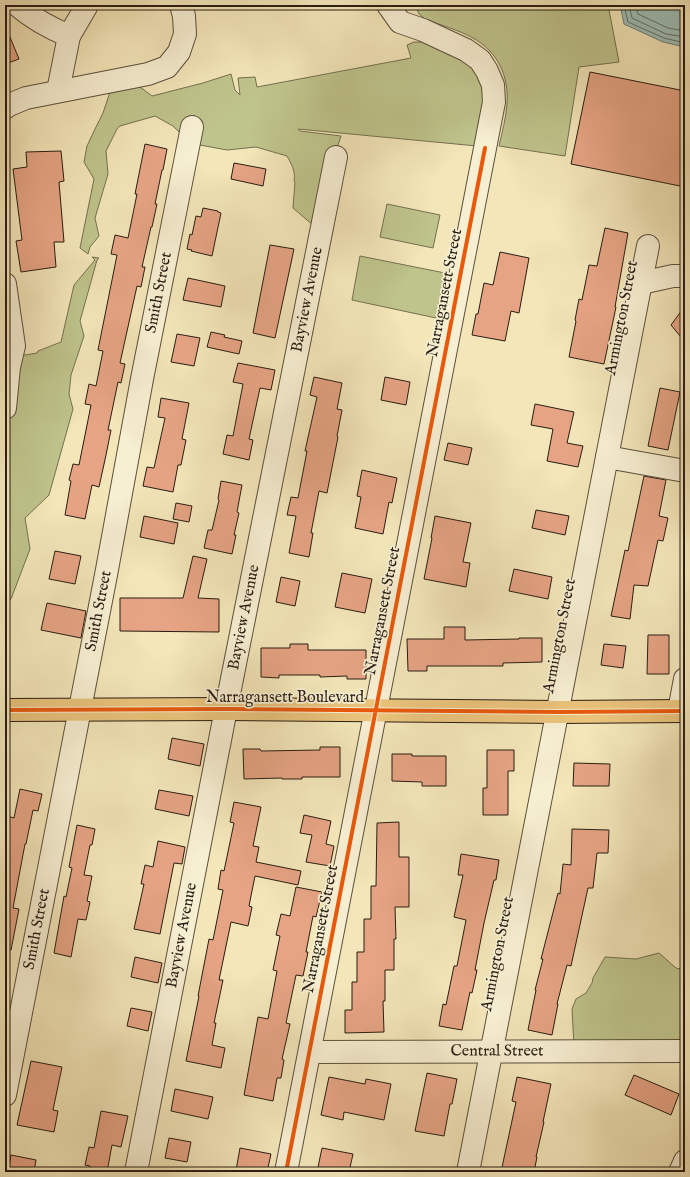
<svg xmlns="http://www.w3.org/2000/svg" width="690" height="1177" font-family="'IM FELL English',serif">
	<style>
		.green { fill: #bfc48c; stroke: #747050 }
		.water { fill: #9ebeb7; stroke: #6f7e75 }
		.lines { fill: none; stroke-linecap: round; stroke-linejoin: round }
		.shore { stroke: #646e65; stroke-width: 1 }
		.building { fill: #e6a484; stroke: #291d13 }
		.minor-casing { stroke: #5c4f3c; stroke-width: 24 }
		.major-casing { stroke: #291d13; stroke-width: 24 }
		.minor { stroke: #f7efd2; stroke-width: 22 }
		.major { stroke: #eac37c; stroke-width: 22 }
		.cycleway-casing { stroke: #f7efd2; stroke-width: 6 }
		.cycleway { stroke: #e8590c; stroke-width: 4 }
		.labels { text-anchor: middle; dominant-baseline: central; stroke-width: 3.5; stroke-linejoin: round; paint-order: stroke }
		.street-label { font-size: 16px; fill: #291d13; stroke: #f7efd2 }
	</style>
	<rect width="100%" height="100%" fill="#f3e6b9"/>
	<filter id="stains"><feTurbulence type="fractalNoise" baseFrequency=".005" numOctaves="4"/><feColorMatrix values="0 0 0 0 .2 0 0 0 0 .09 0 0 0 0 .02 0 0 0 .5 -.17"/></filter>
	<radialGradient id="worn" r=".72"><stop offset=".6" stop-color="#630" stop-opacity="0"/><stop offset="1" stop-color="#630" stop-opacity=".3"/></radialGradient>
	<path class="green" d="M415,5H608L619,62L579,67L565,156L499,146C502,133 506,118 507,104C509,76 498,52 473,38C459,30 440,25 425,19L419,14Z
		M414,42H422L456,55L479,73L484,91L477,146L298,129L300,131L341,136L334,157L320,231L293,208L295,182L294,181C296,172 291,163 287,156L256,147L227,150L200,145L195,148L173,126L155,116L120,126L117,129L106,151L108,174L95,218L99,236L90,247L88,254L80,248L94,179L84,162L87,146L95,129L103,113L110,92L131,80L152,96L203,83L231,74L235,90L240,95L238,78L255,77L257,87L411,58L407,45Z
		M387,204L440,215L433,248L380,237Z
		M360,256L445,273L436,318L352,300Z
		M92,257L99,258L97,260L80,321L84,336L71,375L69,394L73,409L49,495L25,518L30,549L11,599L5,605V388L7,358L37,353L38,351L61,342L74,285L95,260Z
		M659,953L676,968L685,970V1051L574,1046L572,1009L576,999L586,993L592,983L593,978L605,957L636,959Z"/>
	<path class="water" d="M620,5H685V47L663,42L624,24Z"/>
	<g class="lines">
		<path class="shore" d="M624,5L628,22L664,38L685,43
			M629,5L632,18L666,34L685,37
			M635,5L638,14L668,28L685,31"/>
	</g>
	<path class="building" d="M5,25L19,59L5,64Z
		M590,72L685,91V187L571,164Z
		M145,144L167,149L163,170H162L155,204H157L152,227H151L142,267H145L141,287L137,286L120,363L125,364L121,383L118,382L108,430H111L106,455L99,487L92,485L85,519L65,515L71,481L69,480L73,464L79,465L91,405L85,404L89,384L96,386L103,351L98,350L117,255L111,254L115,235L128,238L137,194H135Z
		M61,151L64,181L59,182L64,242H54L56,267L21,272L16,241L22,240L13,169L27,167L26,152Z
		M234,163L266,169L263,186L231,179Z
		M203,208L218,211V212L221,213L212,256L191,251L192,250L187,249L190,234L192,235L196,216L201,217Z
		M605,228L628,233L615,307H616L604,364L569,357L576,321L575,320L579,299L582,300L589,265L597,266Z
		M270,245L294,249L275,338L253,333Z
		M500,252L529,258L519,313L511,311L505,341L472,335L476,314H478L484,283L493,285Z
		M188,278L225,286L221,307L183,300Z
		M685,306V342L671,325Z
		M211,332L225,335L224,337L242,341L239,354L207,347Z
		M177,334L200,338L194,366L171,362Z
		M238,363L275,370L271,390L260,388L249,439L253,440L249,460L223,454L227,435L233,436L243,384L233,382Z
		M314,377L342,383L337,409L342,410L337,436L338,437L327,493L319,491L311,533H313L309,557L289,553L296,516L287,515L291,497L298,498L307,451H305L317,397L310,395Z
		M385,377L410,382L406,405L381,400Z
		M660,388L680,392L668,450L648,446Z
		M161,398L189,403L182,439L186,440L181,465H178L173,492L143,486L147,467L154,468L165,418L158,417Z
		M535,404L574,412L567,443L583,446L578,467L547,461L553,429L531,425Z
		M448,443L472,448L468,465L444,460Z
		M362,470L397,478L392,503L389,502L383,534L355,528L361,497L357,496Z
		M644,476L666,480L659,516L668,518L663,541L658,540L648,586L634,585L630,619L611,616L625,550L628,551Z
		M221,481L242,485L237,512L239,513L234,535H236L232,554L204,548L208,530H212L219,500L218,499Z
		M176,503L192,506L189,522L173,519Z
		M536,510L569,516L565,535L532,528Z
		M144,516L178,523L174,544L140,537Z
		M435,516L471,523L463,562L470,563L466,587L424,579L432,538H431Z
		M55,551L81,556L75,584L49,579Z
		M193,556L207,559L198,598L219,599V632L120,631V598H183Z
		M514,569L552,577L548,599L509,591Z
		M342,573L372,579L365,613L335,607Z
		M281,577L300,581L295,606L276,602Z
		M47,603L86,611L81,638L41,630Z
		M444,627H465V640L519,639V638H542V662L503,663V666H427V671H408L407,639H444Z
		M648,635H669V674H647Z
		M290,644H308V650H366V679H347V676L320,677V675H279V678L261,677V648H290Z
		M604,644L626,646L623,668L601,665Z
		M172,738L204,744L200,766L168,759Z
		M320,747H340V777H302V779H282V778L244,779L243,749H260L261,751L320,750Z
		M487,750H514V771H508V815H483V788H487Z
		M392,754H412V756H446V786H422V782L392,781Z
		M574,763L610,764L609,786H573Z
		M20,789L42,794L38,811L33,810L26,844H25L13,908L19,909L11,950H5V825L7,816L14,818Z
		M159,790L193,796L189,816L155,809Z
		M234,802L261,807L253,846L259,847L256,862L301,871L298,885L255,876L249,906L252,907L248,926L231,922L219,980H223L214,1023H216L212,1045L225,1048L221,1068L186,1061L199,996H198L209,939L213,940L223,890L218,889L221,870L224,871L234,823L230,822Z
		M304,815L331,821L326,844L334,846L330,866L306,862L312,835L300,833Z
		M399,822V857H409V907H395L396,939H394V970H385V1001H383L384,1032L345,1033V1010H352V982H357V952H364V919H371V886H376L377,823Z
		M77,825L95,829L92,845H90L84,875L92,876L87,901L90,902L86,920L78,919L71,957L54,953L64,896L66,897L72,868L69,867Z
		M572,829L609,830L608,853H597L593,888H588L571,966L567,965L557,1004H558L552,1035L528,1030L536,990H535L543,959H541L558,893L560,894L563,864L571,865Z
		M158,841L185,847L182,864L174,863L160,934L134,929L144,884H141L145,865L153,867Z
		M461,854L499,860L496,880H494L484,923L475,970H477L472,993L470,992L462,1030L439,1026L443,1004L446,1005L454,966H457L466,920L454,917L463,875H458Z
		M296,887L322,892L316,917L313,916L306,952H308L303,976L296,975L286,1023L290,1024L282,1059L284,1060L281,1078H277L273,1101L244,1095L258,1017L268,1019L277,971L273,970L280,936L276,935L281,914L290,916Z
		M135,957L162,963L158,983L131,977Z
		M131,1008L152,1012L148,1031L127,1026Z
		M31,1061L62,1067L53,1110L58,1111L54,1132L17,1125Z
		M427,1073L457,1079L452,1104H450L444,1136L415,1131Z
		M634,1075L679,1094L671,1115L625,1095Z
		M329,1077L365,1084L366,1079L391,1084L384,1120L344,1112L343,1120L321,1115Z
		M517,1077L551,1084L543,1122H544L536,1157H537L534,1172H501L516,1102L512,1101Z
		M175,1089L213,1097L208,1119L171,1111Z
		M101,1111L128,1116L121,1147L112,1145L107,1172H89L90,1166L85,1165L89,1147L94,1148Z
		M169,1138L191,1142L187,1162L165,1158Z
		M240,1148L271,1154L267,1172H248L236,1170Z
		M322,1148L353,1154L349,1172H317Z
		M11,1155L36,1160L34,1172H8Z"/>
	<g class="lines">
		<g class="minor-casing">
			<g id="minor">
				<path d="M17,5C33,19 50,28 69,36L58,91"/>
				<path d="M69,36L86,7V5"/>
				<path d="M5,108L9,105L26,98L148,74L167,67L179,52L185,34L184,16L181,5"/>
				<path d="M641,283L673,276H685"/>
				<path d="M5,284L14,346L9,367L5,408"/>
				<path d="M607,457L685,471"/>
				<path d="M679,711L685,679"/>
				<path id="s1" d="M310,1052L685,1051"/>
				<path id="s2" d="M5,1095L106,575L142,379L192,127"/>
				<path id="s3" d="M136,1172L226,709L336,157"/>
				<path d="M286,1172L494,102L493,85L487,71L480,60L466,50L423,30L400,22L388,5"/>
				<path d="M468,1172L648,246"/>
				<path d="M680,1172L685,1161"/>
			</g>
		</g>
		<g class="major-casing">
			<path id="major" d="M5,710L226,709L558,712L685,711"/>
		</g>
		<use href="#minor" class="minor"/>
		<use href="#major" class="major"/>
		<g class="cycleway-casing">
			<path id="cycleway" d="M5,710L226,709L558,712L685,711
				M286,1172L485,148"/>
		</g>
		<use href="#cycleway" class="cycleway"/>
	</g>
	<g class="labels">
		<g class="street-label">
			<text stroke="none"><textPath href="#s2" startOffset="817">Smith Street</textPath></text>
			<text transform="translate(445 293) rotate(-79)">Narragansett Street</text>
			<text stroke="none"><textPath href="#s3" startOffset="889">Bayview Avenue</textPath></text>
			<text transform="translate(622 318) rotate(-79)">Armington Street</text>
			<text stroke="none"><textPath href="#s2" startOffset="493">Smith Street</textPath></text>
			<text transform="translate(383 611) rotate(-79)">Narragansett Street</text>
			<text stroke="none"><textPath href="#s3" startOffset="565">Bayview Avenue</textPath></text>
			<text transform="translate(560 636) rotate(-79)">Armington Street</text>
			<text x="285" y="698">Narragansett Boulevard</text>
			<text stroke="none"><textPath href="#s2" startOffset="169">Smith Street</textPath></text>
			<text transform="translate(321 929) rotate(-79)">Narragansett Street</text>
			<text stroke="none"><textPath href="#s3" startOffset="241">Bayview Avenue</textPath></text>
			<text transform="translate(498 954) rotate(-79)">Armington Street</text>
			<text stroke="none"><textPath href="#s1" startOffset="187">Central Street</textPath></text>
		</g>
	</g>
	<rect width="690" height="1177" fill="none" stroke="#f3e6b9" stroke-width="20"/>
	<rect x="6" y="6" width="678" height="1165" fill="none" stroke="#291d13" stroke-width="2"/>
	<rect x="10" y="10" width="670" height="1157" fill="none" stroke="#291d13"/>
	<rect width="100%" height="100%" filter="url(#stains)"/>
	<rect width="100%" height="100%" fill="url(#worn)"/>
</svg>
